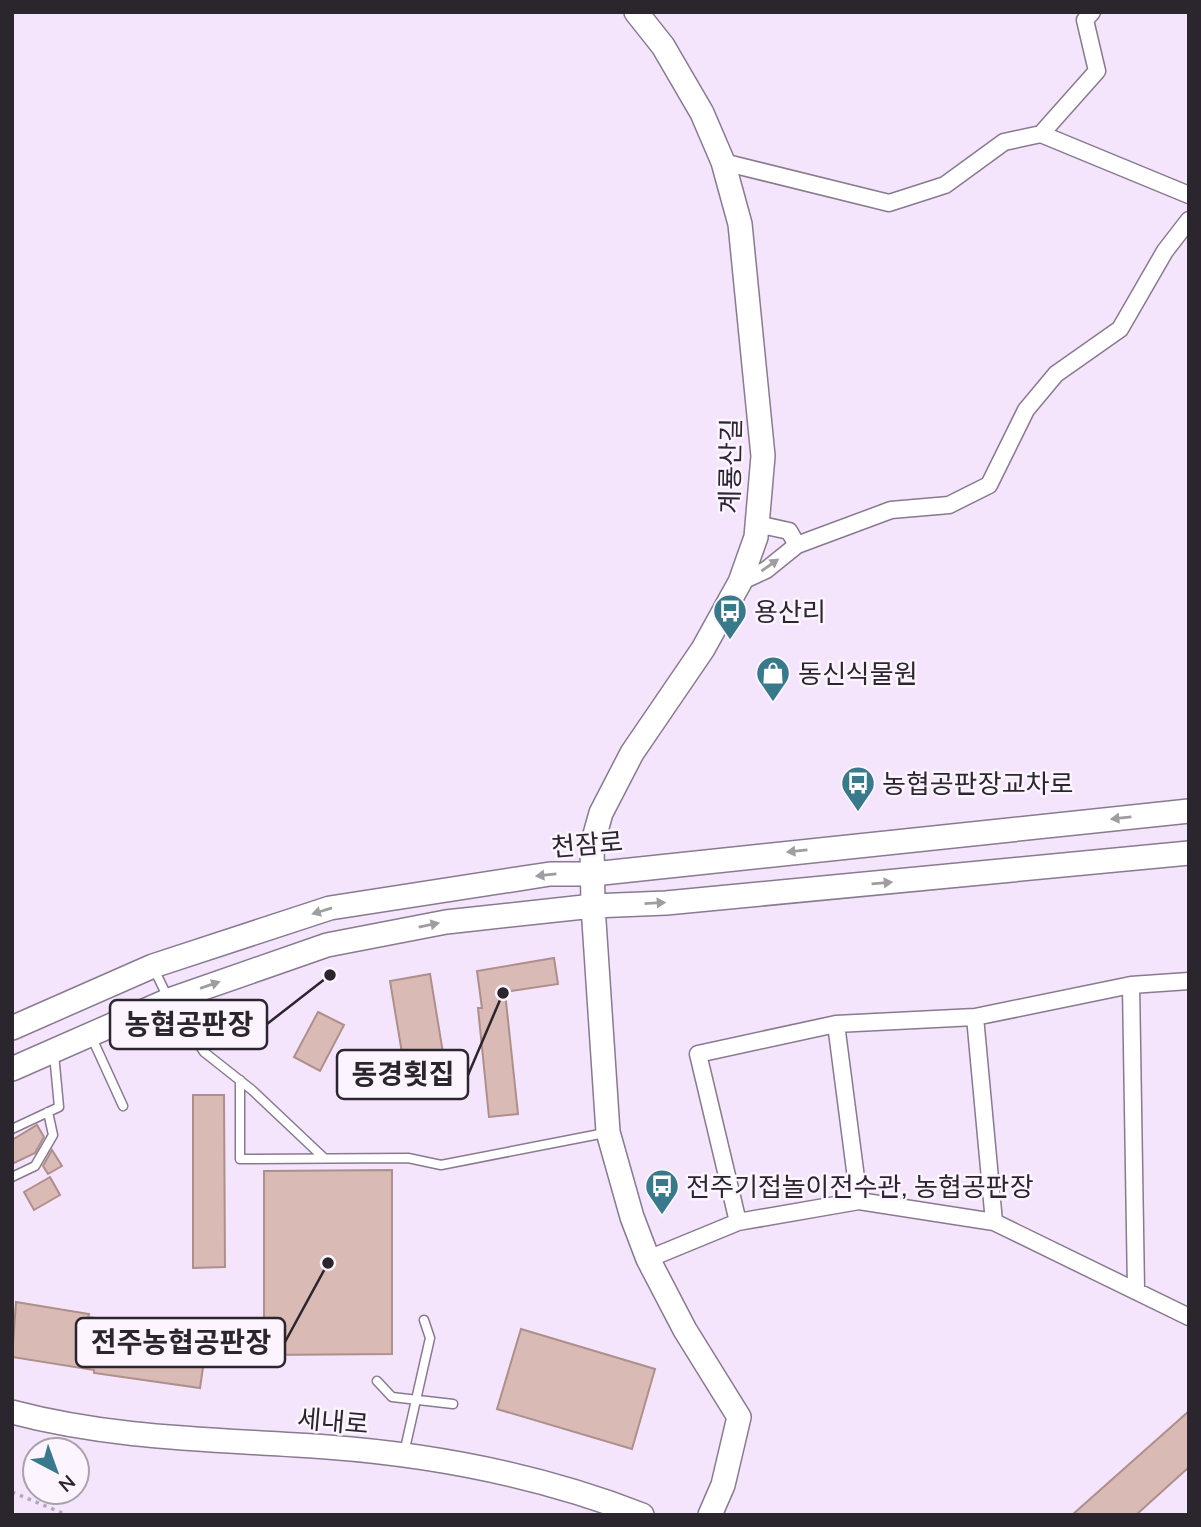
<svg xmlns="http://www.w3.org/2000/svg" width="1201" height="1527" font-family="Mulish,'Noto Sans KR',sans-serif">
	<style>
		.building { fill: #d9bab5; stroke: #ad8f8b; stroke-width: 2 }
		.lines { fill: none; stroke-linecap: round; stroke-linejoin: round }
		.lane-casing { stroke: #887a8f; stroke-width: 11 }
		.street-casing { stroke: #887a8f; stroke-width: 19 }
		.secondary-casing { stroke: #887a8f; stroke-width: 26 }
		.path { stroke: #b5a8bb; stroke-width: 3.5; stroke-dasharray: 3.5 5; stroke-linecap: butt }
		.lane { stroke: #fff; stroke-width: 8 }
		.street { stroke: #fff; stroke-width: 16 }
		.secondary { stroke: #fff; stroke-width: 23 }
		.oneway { fill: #a09da1 }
		.labels { text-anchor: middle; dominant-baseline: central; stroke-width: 5; stroke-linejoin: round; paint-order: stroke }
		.street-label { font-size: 26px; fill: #2b252e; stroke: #fcf5ff }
		.poi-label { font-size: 26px; fill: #2b252e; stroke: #fcf5ff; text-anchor: start }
		.leader { fill: none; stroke: #2b252e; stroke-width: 2.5 }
		.callout-dot { fill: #2b252e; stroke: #fcf5ff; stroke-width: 2.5 }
		.callout { fill: #fcf5ff; stroke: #2b252e; stroke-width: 2.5 }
		.callout-label { font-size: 28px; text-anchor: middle; font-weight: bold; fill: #2b252e }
	</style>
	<rect width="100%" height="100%" fill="#f4e4fc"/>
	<path class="building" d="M554,958L558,984L505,992L518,1114L489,1117L478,1008H482L477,971Z
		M430,974L445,1065L405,1071L390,981Z
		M318,1012L344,1025L320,1071L294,1057Z
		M193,1095H224L225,1267L193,1268Z
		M37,1125L44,1137L35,1153L12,1164V1140Z
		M52,1150L62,1166L48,1174L43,1166Z
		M392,1170V1354L264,1355V1171Z
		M50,1177L60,1195L34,1210L24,1192Z
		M16,1302L89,1314L88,1317L208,1333L200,1388L94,1373V1370L12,1357Z
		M521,1329L655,1369L632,1449L497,1409Z
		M1189,1411V1467L1136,1515H1072Z"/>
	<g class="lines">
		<g class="lane-casing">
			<path id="lane" d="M153,967L169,1000L204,1052L252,1090L324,1158
				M91,1036L123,1106
				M240,1080V1159L408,1158L441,1165L605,1133
				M12,1129L59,1107L54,1054
				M12,1177L35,1166L53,1135L48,1112
				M377,1381L392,1397L453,1404
				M404,1453L430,1338L424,1320"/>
		</g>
		<g class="street-casing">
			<path id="street" d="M1041,134L1097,71L1085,20L1092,12
				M723,162L889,203L945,185L1004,142L1041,134L1189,195
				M757,524L789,531L797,545
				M740,582L766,570L797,545L891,510L949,505L989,485L1026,410L1056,374L1120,329L1165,251L1189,220
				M1131,985L1136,1290
				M975,1017L994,1222
				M836,1024L859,1201
				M738,1222L698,1054L836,1024L975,1017L1131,985L1189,981
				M648,1259L738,1222L859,1201L994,1222L1189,1317"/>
		</g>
		<g class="secondary-casing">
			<path id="secondary" d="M636,12L663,46L702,113L723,162L740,224L763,456L756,537L740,582L703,649L632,753L601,813L592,845L593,906L608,1132L632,1217L648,1259L685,1330L739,1417L723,1485L710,1515
				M12,1028L153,966L330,908L550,874H593L1189,811
				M12,1069L169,1000L327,945L446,922L593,906L666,903L1189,853
				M12,1412C118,1440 219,1439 327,1447C435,1455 542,1476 642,1515"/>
		</g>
		<path class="path" d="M12,1492L67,1515"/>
		<use href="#lane" class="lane"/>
		<use href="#street" class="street"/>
		<use href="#secondary" class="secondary"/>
	</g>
	<defs><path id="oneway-solid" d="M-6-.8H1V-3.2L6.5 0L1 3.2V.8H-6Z" transform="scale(1.75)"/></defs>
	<g class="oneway">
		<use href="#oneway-solid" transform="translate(770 565) rotate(-35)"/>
		<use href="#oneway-solid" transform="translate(1121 818) rotate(174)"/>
		<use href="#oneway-solid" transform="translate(797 851) rotate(174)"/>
		<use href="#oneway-solid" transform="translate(546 875) rotate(174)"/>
		<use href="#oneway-solid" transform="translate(882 883) rotate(-5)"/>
		<use href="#oneway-solid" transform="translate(655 903) rotate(-3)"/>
		<use href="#oneway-solid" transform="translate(322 911) rotate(163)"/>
		<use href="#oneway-solid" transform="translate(429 925) rotate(-11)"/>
		<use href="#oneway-solid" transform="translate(210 985) rotate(-19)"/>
	</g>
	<defs>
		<g id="bus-pin" transform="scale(1.75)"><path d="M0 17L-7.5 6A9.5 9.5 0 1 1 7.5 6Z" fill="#387a8c" stroke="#fcf5ff"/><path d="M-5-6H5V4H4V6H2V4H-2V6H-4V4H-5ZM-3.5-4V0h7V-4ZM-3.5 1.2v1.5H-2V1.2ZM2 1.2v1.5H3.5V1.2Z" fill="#fff"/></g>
		<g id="shop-pin" transform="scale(1.75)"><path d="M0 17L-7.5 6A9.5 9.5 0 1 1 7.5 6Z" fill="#387a8c" stroke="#fcf5ff"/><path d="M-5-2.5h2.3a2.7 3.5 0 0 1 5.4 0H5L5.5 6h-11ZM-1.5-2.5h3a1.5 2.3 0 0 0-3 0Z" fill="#fff"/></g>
	</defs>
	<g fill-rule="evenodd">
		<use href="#bus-pin" x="730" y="611"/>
		<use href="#shop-pin" x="773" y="673"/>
		<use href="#bus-pin" x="858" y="783"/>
		<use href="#bus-pin" x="662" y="1186"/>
	</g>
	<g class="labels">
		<g class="street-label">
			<text transform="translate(730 466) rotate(-89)">계룡산길</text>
			<text transform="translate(587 844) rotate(-5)">천잠로</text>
			<text transform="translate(333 1421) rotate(5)">세내로</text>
		</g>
		<g class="poi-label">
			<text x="754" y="611">용산리</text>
			<text x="798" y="673">동신식물원</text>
			<text x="882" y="783">농협공판장교차로</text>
			<text x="686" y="1186">전주기접놀이전수관, 농협공판장</text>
		</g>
	</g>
	<path class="leader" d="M330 975L267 1024M503 993L468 1075M328 1263L285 1342"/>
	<g class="callout-dot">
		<circle cx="330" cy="975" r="7"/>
		<circle cx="503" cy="993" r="7"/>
		<circle cx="328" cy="1263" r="7"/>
	</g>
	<g class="callout">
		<rect x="110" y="1000" width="157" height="49" rx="7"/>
		<rect x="337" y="1050" width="131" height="49" rx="7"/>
		<rect x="76" y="1318" width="209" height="49" rx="7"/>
	</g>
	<g class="callout-label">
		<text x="189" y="1034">농협공판장</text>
		<text x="403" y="1084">동경횟집</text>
		<text x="181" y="1352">전주농협공판장</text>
	</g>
	<rect width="1201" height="1527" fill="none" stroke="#2b252e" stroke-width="28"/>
	<g transform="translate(56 1471) rotate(139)"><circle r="33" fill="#fcf5ff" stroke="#a8a2ab" stroke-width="2"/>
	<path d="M0-5L12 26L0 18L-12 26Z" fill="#387a8c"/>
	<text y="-10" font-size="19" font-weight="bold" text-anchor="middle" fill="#2b252e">N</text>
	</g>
</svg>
